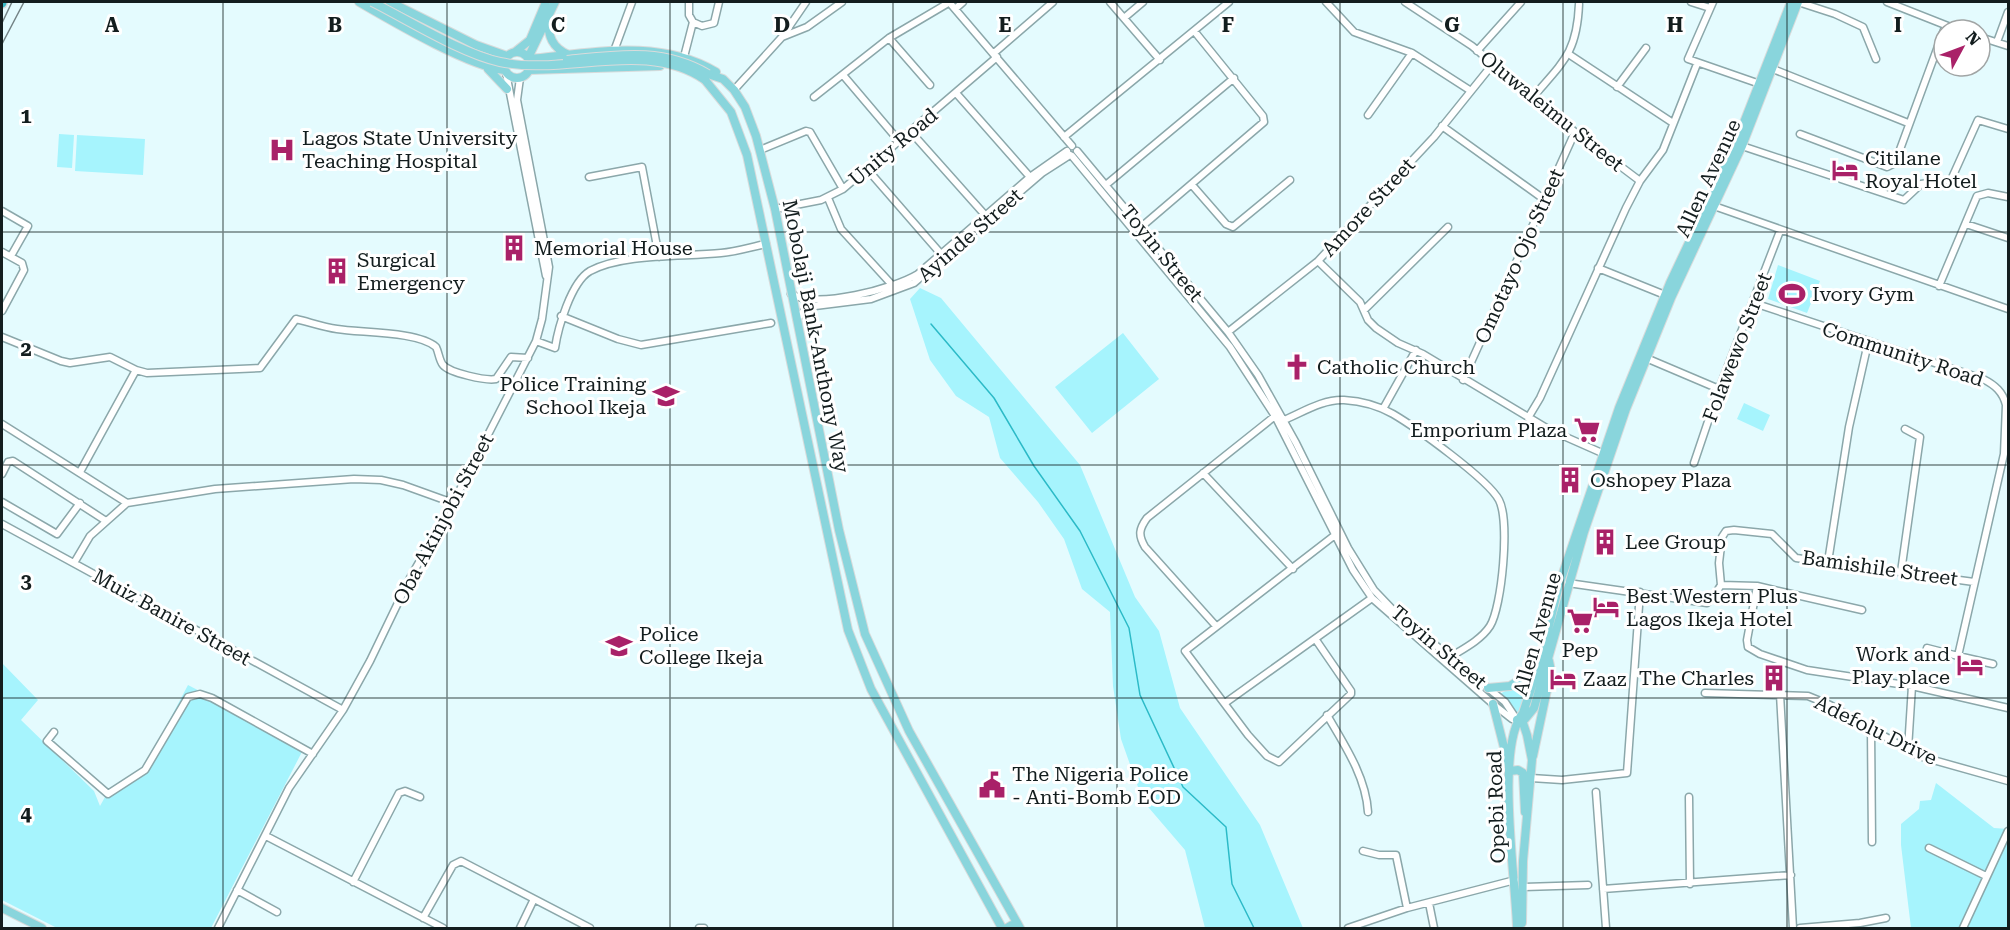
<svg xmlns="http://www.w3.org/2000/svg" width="2010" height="930" font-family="'Roboto Serif',serif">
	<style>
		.green { fill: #a6f4fd }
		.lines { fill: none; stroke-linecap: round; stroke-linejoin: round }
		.stream { stroke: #2cbac7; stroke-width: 1.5 }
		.minor-casing { stroke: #8ba7aa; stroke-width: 9 }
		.major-casing { stroke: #d9dbdb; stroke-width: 10 }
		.highway-casing { stroke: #d9dbdb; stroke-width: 12 }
		.minor { stroke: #fff; stroke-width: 6 }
		.major { stroke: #89d5dc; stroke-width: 8 }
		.highway { stroke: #3bb9c5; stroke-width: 9 }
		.rail { stroke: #738385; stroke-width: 1.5 }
		.major-bridge-casing { stroke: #d9dbdb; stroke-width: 10; stroke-linecap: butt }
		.major-bridge { stroke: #89d5dc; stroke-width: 8 }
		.grid { fill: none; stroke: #131d1e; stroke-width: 1.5; stroke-opacity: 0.55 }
		.labels { text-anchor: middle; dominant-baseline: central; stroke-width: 6; stroke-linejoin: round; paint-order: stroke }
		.street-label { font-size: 20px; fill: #131d1e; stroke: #fff }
		.poi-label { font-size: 20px; fill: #131d1e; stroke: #fff; text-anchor: start }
		.grid-label { font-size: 20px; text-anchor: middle; font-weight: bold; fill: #131d1e; stroke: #fff; stroke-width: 6; stroke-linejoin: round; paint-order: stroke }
	</style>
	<rect width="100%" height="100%" fill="#e4fbfe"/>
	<path class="green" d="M59,134L74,135L72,168L57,167Z
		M77,135L145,139L143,175L75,171Z
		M1778,265L1820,281L1807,313L1768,299Z
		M920,288L941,298L1080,465L1135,597L1159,631L1180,708L1260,825L1303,928H1205L1185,850L1143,801L1121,739L1113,686L1110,612L1082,589L1064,539L1038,502L1000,458L989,417L956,396L930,360L910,299Z
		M1123,333L1159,379L1092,433L1055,387Z
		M1744,403L1770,415L1763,431L1737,419Z
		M2,663L38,700L21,720L94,791L100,806L109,790L140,776L188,685L305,746L211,928H57L2,900Z
		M1523,681L1528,684L1522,712L1517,715L1500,694Z
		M1936,783L1994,828L2008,829V928H1911L1901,845V824L1919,809L1920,801L1931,800Z"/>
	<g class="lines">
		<path class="stream" d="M931,324L994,398L1034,466L1080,531L1129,628L1140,695L1183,787L1226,827L1232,884L1254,928"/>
		<g class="minor-casing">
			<path id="minor" d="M689,2V15L693,22
				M949,2L1072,146
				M1110,2L1160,60
				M1326,2L1354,32L1412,53L1471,91
				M1405,2L1472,46L1575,132L1640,181
				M1691,2L1710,8
				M1713,2L1688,59L1760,84
				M1798,2L1835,14L1863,27L1876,59
				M1887,2L1958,30
				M955,9L963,2
				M1124,18L1143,2
				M693,22L702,26L714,23L719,2
				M782,37L807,27L842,2
				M1980,37L2008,46
				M889,38L930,85
				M1997,42L2008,12
				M614,51L632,2
				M1477,51L1521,2
				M994,53L1053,2
				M1570,55L1673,123
				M684,57L693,22
				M1773,69L1908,123
				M506,73L546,276
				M843,75L899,141
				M1617,87L1646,48
				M734,90L782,37L806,2
				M956,93L1030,177
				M814,97L889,38L950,2
				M1533,97C1563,62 1577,53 1579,4
				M1368,115L1412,53
				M1442,126L1545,200
				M911,132L985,215
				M1800,134L1887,167L1895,163L1944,30
				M1064,137L1229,2
				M1742,146L1904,200L1921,184L1951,180L1978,120L2008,129
				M760,150L806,131L810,132L843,189
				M1077,151L1228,332L1258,375L1296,443L1348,548L1374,590L1395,612L1505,702L1517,720
				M1072,156L1230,347L1275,416L1353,570L1372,598L1493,704L1512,719L1517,720
				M867,169L941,254
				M589,177L642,167L659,257
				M1107,184L1234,78
				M1192,185L1226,224L1233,227L1290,180
				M828,198L841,229L893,286
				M1714,206L2008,309
				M775,209L821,200L843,189L997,57
				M2,211L28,226L11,256
				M1966,224L2008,238
				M1140,228L1264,122L1263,116L1195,32
				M2,252L22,263L24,270L2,311
				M1318,261L1360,302L1368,320L1376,328L1398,343L1423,354L1550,430L1602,453
				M1598,268L1665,295
				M1939,286L1977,196L1988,193L2008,197
				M791,294C818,309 893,289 918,274L1030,177L1067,151
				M1754,303L1983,379C1995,385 2003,392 2006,405L2004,454L1958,656L1927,648
				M1364,310L1448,227
				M561,316L618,339L641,345L771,323
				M797,319L807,307L871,299L914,283L1042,173L1070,155
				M1228,332L1318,261L1434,137L1492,65
				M2,337L61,361L70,363L110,357L136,370
				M536,341L555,348C558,328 571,282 590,271C623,253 684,257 721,253C736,252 751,247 766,244
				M1646,358L1719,389
				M1463,380L1575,132
				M1383,409L1416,350
				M1528,418L1540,398L1626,208L1640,181L1663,150L1697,64
				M1284,420C1303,412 1323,399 1344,400C1360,401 1379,406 1393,414C1415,427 1488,479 1499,500C1510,521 1502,607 1490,626C1481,640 1463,649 1450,657
				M2,424L127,503
				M1694,463L1719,389L1780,231
				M80,472L136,370L147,373L260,368L296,319C309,322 323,327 337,329C360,333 418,331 436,347C439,353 439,360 443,365C450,373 486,381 496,379L511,357L528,358
				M1203,473L1293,569
				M2,474L8,462L13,461L106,521
				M2,502L57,534L80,503
				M2,524L343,710
				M1828,562L1849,427L1868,343
				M74,563L90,536L127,503L215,489L354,479L381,480L403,485L453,503
				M1901,572L1920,437L1905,429
				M1568,583L1707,603L1712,599L1721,585L1719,563L1722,537L1726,531L1734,530L1772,534L1796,558L1974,582
				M1721,585L1757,586L1862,610
				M1757,586L1747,640L1748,647L1760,654L1807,670L1912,686L2008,708
				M1216,626L1145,547C1138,535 1139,529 1147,518L1275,416
				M1316,640L1351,691V694L1279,762L1267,756L1248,735L1185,651L1335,535
				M1958,656L1993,664
				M1705,693L1808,696L1830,705L1919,756L2008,781
				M1780,694L1793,928
				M1225,703L1372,598
				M1327,715C1344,744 1366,777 1368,812
				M1871,729L1872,842
				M54,732L47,741L108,794L145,770L188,697L200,694L212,698L313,754
				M1908,749L1912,686
				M1531,778L1562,780L1627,773L1640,592
				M1596,792L1606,928
				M1689,797L1690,884
				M266,836L443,928
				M1929,848L1986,876
				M1363,851L1379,855H1396L1407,908
				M353,882L399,793L405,791L420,797
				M1522,887L1588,885
				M1603,889L1791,875
				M237,890L277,912
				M1429,903L1434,928
				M423,918L453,865L461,861L590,928
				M218,928L289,788L343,710L370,661L410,578L453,503L536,341L542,319L549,267L517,100L520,78
				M520,928L534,899
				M699,928H704
				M1348,928L1407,908L1515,880
				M1800,928L1860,923L1886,918
				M1963,928L2008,831"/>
		</g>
		<g class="major-casing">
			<path id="major" d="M359,2C392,21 468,66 504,70
				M390,2L476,45L507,56
				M548,19C548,36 552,48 569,55
				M504 65a13 13 0 1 1 26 0a13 13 0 1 1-26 0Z
				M515,52L530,40L546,2
				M528,58L555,2
				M529,59C592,53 659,38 716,72
				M488,69L507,89
				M529,70L660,66
				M708,74L723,79L734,90L745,107L756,136L775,209L839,530L865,634L909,731L1020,928
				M705,80L731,112L747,155L848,630L871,689L1002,928
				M1488,688L1510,686L1537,669
				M1493,704L1510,771L1518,770L1523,773L1525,812
				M1517,720L1525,719L1534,708L1584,532L1626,409L1671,298L1742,146L1798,2
				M1517,720L1523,723L1527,735L1532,760L1523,861L1522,923
				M1533,756L1551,671L1549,661
				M2,908L42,928
				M1007,928L1012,925L1017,928
				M1517,928C1516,881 1495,747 1523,713L1541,658L1559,585L1619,408L1670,283L1736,143L1791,2"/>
		</g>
		<g class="highway-casing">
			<path id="highway" d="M2,3V2"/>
		</g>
		<use href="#minor" class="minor"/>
		<use href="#major" class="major"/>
		<use href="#highway" class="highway"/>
		<path class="rail" d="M2,23L12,2
			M2,44L24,2"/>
		<g class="major-bridge-casing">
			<path id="major-bridge" d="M372,2C408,20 462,54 500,62C566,76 646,39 705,80
				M567,60C617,55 662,47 708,74"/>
		</g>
		<use href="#major-bridge" class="major-bridge"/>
	</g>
	<path class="grid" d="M223,2V928M447,2V928M670,2V928M893,2V928M1117,2V928M1340,2V928M1563,2V928M1787,2V928M2,232H2008M2,465H2008M2,698H2008"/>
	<defs>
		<g id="hospital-bare" transform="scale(2.07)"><path d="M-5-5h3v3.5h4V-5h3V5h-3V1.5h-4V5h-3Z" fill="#a92168" stroke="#fff" stroke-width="2.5" paint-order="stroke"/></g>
		<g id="hotel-bare" transform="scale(2.07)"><path d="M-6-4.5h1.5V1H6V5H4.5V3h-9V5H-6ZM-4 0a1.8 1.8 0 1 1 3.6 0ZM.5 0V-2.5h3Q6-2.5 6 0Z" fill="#a92168" stroke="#fff" stroke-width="2.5" paint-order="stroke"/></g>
		<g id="building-bare" transform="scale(2.07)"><path d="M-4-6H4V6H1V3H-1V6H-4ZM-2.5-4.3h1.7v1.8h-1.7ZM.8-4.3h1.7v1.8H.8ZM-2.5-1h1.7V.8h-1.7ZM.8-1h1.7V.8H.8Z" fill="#a92168" stroke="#fff" stroke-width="2.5" paint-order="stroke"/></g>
		<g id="stadium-bare" transform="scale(2.07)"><path d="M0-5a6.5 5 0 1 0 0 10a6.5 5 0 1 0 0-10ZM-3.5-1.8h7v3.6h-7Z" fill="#a92168" stroke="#fff" stroke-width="2.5" paint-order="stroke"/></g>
		<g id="church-bare" transform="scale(2.07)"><path d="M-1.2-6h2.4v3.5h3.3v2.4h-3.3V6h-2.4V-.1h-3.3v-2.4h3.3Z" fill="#a92168" stroke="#fff" stroke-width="2.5" paint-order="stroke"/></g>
		<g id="school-bare" transform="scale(2.07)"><path d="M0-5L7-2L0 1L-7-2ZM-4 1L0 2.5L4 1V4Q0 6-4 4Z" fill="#a92168" stroke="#fff" stroke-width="2.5" paint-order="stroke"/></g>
		<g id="supermarket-bare" transform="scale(2.07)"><path d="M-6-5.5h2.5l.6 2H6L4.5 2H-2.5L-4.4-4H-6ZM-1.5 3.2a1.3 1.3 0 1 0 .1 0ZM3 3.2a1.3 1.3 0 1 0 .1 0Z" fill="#a92168" stroke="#fff" stroke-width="2.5" paint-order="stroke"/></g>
		<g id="civic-bare" transform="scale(2.07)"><path d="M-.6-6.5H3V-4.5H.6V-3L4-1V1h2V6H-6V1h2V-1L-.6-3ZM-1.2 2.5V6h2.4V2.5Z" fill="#a92168" stroke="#fff" stroke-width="2.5" paint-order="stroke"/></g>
	</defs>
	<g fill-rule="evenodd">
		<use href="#hospital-bare" x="282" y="150"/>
		<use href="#hotel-bare" x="1845" y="170"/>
		<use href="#building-bare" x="514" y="248"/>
		<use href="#building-bare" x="337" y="271"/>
		<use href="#stadium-bare" x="1792" y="294"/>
		<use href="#church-bare" x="1297" y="367"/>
		<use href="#school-bare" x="666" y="396"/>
		<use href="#supermarket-bare" x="1587" y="430"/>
		<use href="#building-bare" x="1570" y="480"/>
		<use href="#building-bare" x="1605" y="542"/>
		<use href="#hotel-bare" x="1606" y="607"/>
		<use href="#supermarket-bare" x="1580" y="621"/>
		<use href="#school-bare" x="619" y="646"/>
		<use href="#hotel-bare" x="1970" y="665"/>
		<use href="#building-bare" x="1774" y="678"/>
		<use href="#hotel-bare" x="1563" y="679"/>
		<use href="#civic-bare" x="992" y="785"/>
	</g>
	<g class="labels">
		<g class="street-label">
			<text transform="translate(1552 111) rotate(39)">Oluwaleimu Street</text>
			<text transform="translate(893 147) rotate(-40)">Unity Road</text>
			<text transform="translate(1708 178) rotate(-65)">Allen Avenue</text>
			<text transform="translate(1368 207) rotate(-47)">Amore Street</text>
			<text transform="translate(970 235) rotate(-41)">Ayinde Street</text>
			<text transform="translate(1162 253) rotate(51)">Toyin Street</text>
			<text transform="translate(1519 256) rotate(-66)">Omotayo Ojo Street</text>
			<text transform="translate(816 336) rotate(79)">Mobolaji Bank-Anthony Way</text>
			<text transform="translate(1737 347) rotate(-69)">Folawewo Street</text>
			<text transform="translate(1903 354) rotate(18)">Community Road</text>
			<text transform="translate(443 519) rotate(-62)">Oba Akinjobi Street</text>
			<text transform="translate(1880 568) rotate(8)">Bamishile Street</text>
			<text transform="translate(172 617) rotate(29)">Muiz Banire Street</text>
			<text transform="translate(1537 634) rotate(-74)">Allen Avenue</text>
			<text transform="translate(1439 647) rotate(40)">Toyin Street</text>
			<text transform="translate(1876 730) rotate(26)">Adefolu Drive</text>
			<text transform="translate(1496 807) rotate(-92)">Opebi Road</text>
		</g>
		<g class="poi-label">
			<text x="302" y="138">Lagos State University<tspan x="302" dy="23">Teaching Hospital</tspan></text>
			<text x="1865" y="158">Citilane<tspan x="1865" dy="23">Royal Hotel</tspan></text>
			<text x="534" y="248">Memorial House</text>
			<text x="357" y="260">Surgical<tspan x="357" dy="23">Emergency</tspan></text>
			<text x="1812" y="294">Ivory Gym</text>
			<text x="1317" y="367">Catholic Church</text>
			<text x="646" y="384" text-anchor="end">Police Training<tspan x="646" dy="23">School Ikeja</tspan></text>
			<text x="1567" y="430" text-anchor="end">Emporium Plaza</text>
			<text x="1590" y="480">Oshopey Plaza</text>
			<text x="1625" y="542">Lee Group</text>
			<text x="1626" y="596">Best Western Plus<tspan x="1626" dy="23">Lagos Ikeja Hotel</tspan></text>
			<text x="639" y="634">Police<tspan x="639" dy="23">College Ikeja</tspan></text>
			<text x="1580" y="650" text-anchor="middle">Pep</text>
			<text x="1950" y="654" text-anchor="end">Work and<tspan x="1950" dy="23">Play place</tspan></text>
			<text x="1754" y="678" text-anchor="end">The Charles</text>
			<text x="1583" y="679">Zaaz</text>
			<text x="1012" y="774">The Nigeria Police<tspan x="1012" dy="23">- Anti-Bomb EOD</tspan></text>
		</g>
	</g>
	<g class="grid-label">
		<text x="112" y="32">A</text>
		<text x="335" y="32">B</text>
		<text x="558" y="32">C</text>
		<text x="782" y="32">D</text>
		<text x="1005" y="32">E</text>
		<text x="1228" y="32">F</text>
		<text x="1452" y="32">G</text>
		<text x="1675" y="32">H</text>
		<text x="1898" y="32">I</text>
		<text x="26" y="123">1</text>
		<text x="26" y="356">2</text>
		<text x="26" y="588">3</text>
		<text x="26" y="821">4</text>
	</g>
	<rect width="2010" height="930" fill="none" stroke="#131d1e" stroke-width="6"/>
	<g transform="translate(1962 48) rotate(49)"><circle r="28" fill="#ffffff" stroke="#a1a5a5" stroke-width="1.5"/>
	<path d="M0-4.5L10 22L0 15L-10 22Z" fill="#a92168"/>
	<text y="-9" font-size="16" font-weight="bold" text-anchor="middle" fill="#131d1e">N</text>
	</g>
</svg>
